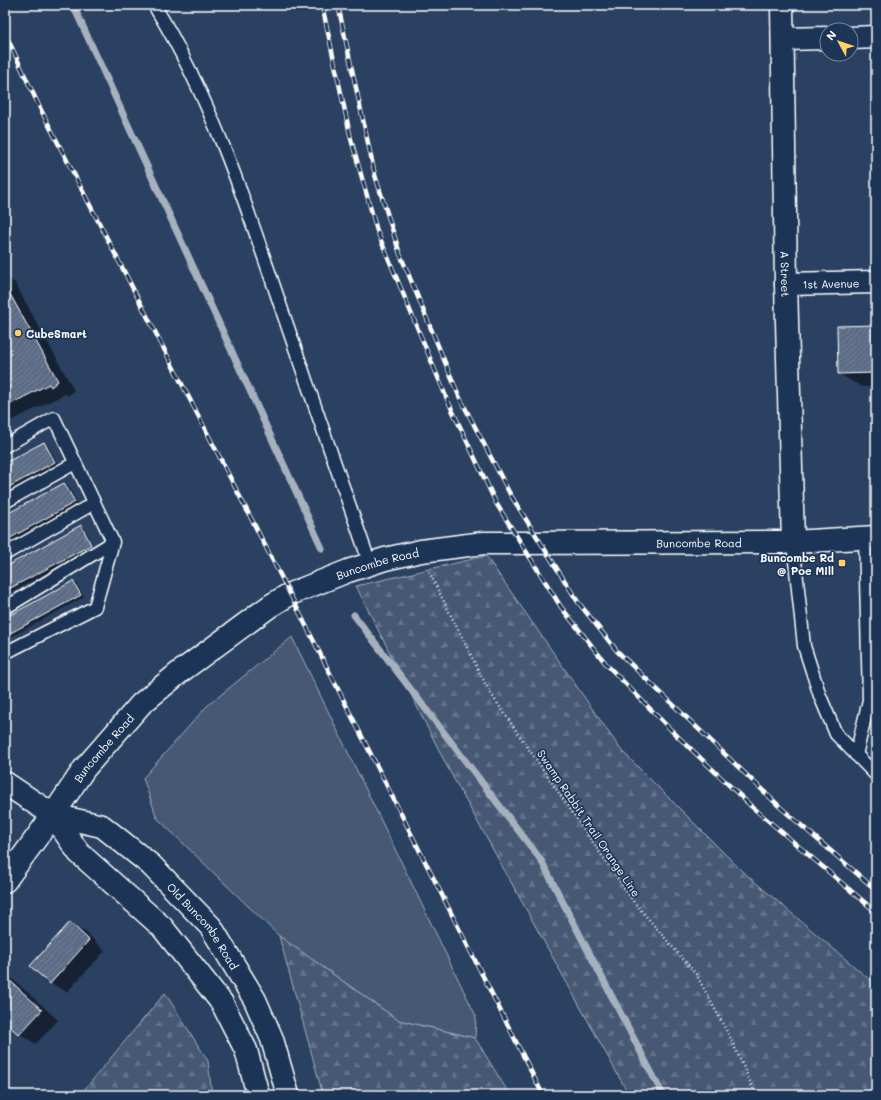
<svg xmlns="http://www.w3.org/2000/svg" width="881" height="1100" font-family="Mali,sans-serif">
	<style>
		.green { fill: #465975; stroke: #a2acba }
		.forest { fill: url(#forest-firs); stroke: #a2acba }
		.shadow { fill: #0007 }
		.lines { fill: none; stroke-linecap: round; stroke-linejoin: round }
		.stream { stroke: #a7b1be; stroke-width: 7 }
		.building { fill: url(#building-hatch); stroke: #fff }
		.service-casing { stroke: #fff; stroke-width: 15 }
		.minor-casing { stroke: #fff; stroke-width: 25 }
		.tertiary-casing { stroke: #fff; stroke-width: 25 }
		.path { stroke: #fff; stroke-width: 2.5; stroke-dasharray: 1 3; stroke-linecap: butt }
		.service { stroke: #1d3557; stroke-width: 12 }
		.minor { stroke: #1d3557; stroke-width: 22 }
		.tertiary { stroke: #1d3557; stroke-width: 22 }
		.rail-casing { stroke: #fff; stroke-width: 4.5 }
		.rail { stroke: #1d3557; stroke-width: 3; stroke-dasharray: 9; stroke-linecap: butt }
		.poi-dot { fill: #ffd166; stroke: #1d3557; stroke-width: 1.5 }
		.labels { text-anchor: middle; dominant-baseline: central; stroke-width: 3.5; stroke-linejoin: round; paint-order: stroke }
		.street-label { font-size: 11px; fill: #fff; stroke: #1d3557 }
		.poi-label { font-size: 11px; font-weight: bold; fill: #fff; stroke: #1d3557; text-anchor: start }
	</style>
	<defs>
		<pattern id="forest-firs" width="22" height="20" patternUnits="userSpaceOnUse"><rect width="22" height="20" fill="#465975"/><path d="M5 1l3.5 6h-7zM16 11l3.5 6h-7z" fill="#62728a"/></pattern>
		<pattern id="building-hatch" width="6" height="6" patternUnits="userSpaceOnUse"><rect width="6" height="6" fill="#5b6c86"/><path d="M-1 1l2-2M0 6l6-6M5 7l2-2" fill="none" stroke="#748298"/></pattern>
	</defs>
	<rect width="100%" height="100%" fill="#2a4161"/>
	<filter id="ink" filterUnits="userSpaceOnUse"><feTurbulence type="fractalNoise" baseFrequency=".025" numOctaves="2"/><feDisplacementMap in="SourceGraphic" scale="8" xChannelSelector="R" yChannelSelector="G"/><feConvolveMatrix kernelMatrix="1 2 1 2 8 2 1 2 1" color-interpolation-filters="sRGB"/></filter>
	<g filter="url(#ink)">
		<path class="green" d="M292,637L476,1016L475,1038L398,1020L279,936L157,818L143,778L207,706Z"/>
		<path class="forest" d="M486,556L621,750L742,871L876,985V1095H629L450,772L356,586Z
			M279,936L398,1020L475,1038L510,1095H323Z
			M165,993L208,1061L212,1095H80Z"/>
		<path class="shadow" d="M5,275L15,283L74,390L68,396L65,394L11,421L5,418Z
			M876,326V387H862L839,374Z
			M44,443L48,446L58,464L5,493V465Z
			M64,484L68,486L78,505L5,545V517Z
			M81,526L85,529L95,547L84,528H81L92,548L5,596V568Z
			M73,582L77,584L84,597L5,640V619Z
			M70,924L87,933L105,951L67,992L50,983Z
			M5,972L58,1020L36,1044L20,1034L5,1021Z"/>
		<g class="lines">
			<path class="stream" d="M73,5L322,548
				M354,615L541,860L663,1095"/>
		</g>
		<path class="building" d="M5,285L58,381L51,387L49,384L5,407Z
			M876,325V373L838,374L837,326Z
			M44,442L55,462L5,489V463Z
			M64,483L75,502L5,541V515Z
			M81,525L91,545L5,591V567Z
			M73,581L81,595L5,636V618Z
			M70,922L89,940L50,984L30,966Z
			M5,976L42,1010L19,1035L5,1022Z"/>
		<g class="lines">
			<g class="service-casing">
				<path id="service" d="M154,5C213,101 248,210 284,316C312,399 341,481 370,564
					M5,446L54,418L113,542L95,607L5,653
					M5,502L75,463
					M793,542L804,646L820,696L836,734L876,775
					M5,554L94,503
					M5,608L113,542
					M856,755L869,700L865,537"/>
			</g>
			<g class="minor-casing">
				<g id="minor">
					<path id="s1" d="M782,5L786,284L793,542"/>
					<path d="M851,38L876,37"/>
					<path d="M783,39L827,38"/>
					<path id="s2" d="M786,284L876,282"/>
					<path d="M5,881L53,815"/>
				</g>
			</g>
			<g class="tertiary-casing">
				<g id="tertiary">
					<path id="s3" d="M5,783L53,815L102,826L151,865L211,927L255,1000L272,1039L288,1095"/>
					<path id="s4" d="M53,815L84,769L141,704L180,672L270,606L290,594L348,571L385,559L421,551L484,543L793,542L876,537"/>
					<path d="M53,815L79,853L162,927L222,1003L246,1050L258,1095"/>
				</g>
			</g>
			<path class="path" d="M429,572L489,691L633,901L696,974L731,1039L756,1095"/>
			<use href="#service" class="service"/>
			<use href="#minor" class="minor"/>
			<use href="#tertiary" class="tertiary"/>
			<g class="rail-casing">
				<path id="rail" d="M322,5L351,139L377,231L447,399L496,503L561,607L607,665L671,730L751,806L876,912
					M338,5L375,175L400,254L459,396L510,494L578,602L617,651L780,807L876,890
					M5,33L39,106L290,594L543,1095"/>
			</g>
			<use href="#rail" class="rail"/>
		</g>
	</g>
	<g class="poi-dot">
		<circle cx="18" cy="333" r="4"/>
		<rect x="838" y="559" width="8" height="8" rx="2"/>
	</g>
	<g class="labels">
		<g class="street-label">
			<text stroke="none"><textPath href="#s1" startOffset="269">A Street</textPath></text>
			<text stroke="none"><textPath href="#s2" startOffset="45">1st Avenue</textPath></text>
			<text stroke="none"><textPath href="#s4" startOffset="744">Buncombe Road</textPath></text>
			<text stroke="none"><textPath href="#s4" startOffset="420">Buncombe Road</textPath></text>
			<text stroke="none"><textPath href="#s4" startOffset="84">Buncombe Road</textPath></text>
			<text transform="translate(589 823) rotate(56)">Swamp Rabbit Trail Orange Line</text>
			<text stroke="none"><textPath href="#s3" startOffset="251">Old Buncombe Road</textPath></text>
		</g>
		<g class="poi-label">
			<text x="26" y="333">CubeSmart</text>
			<text x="834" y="557" text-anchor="end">Buncombe Rd<tspan x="834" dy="13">@ Poe Mill</tspan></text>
		</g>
	</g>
	<rect width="881" height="1100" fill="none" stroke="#1d3557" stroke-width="20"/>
	<rect x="10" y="10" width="861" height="1080" fill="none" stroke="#fff" stroke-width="1.5" filter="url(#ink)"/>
	<g transform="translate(839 42) rotate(310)"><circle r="19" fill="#1d3557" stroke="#77869a"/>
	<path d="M0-3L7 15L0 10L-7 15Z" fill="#ffd166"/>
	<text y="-6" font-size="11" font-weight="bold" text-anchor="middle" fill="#ffffff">N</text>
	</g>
</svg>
